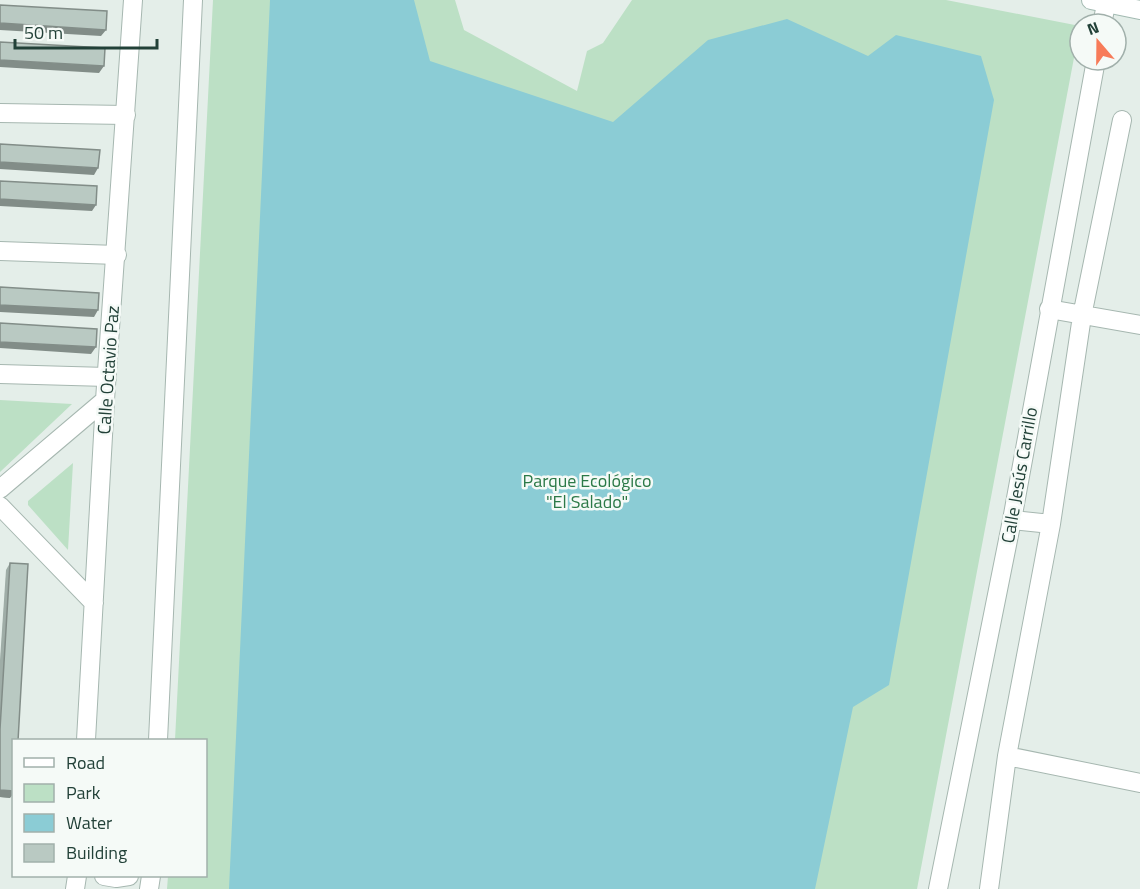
<svg xmlns="http://www.w3.org/2000/svg" width="1140" height="889" font-family="'Titillium Web',sans-serif">
	<style>
		.green { fill: #bce0c5 }
		.water { fill: #8bccd5 }
		.lines { fill: none; stroke-linecap: round; stroke-linejoin: round }
		.minor-casing { stroke: #a6b7b0; stroke-width: 20 }
		.tertiary-casing { stroke: #a6b7b0; stroke-width: 20 }
		.secondary-casing { stroke: #a2bab1; stroke-width: 20 }
		.minor { stroke: #fff; stroke-width: 18 }
		.tertiary { stroke: #fff; stroke-width: 18 }
		.secondary { stroke: #fff; stroke-width: 18 }
		.wall { fill: #9fada7 }
		.shaded-wall { fill: #828d88 }
		.building { fill: #b9c9c2; stroke: #828d88; stroke-width: 1.5 }
		.labels { text-anchor: middle; dominant-baseline: central; stroke-width: 5; stroke-linejoin: round; paint-order: stroke }
		.street-label { font-size: 18px; fill: #224138; stroke: #f5faf7 }
		.park-label { font-size: 18px; fill: #2b7947; stroke: #f5faf7 }
	</style>
	<rect width="100%" height="100%" fill="#e4eee9"/>
	<path class="green" d="M213,0H455L464,30L577,91L587,51L603,43L632,0H946L1080,26L917,889H167L168,876H206V740H175Z
		M0,400L72,404L0,472Z
		M73,463L68,550L28,505V501Z"/>
	<path class="water" d="M270,0H414L430,61L613,122L708,40L787,19L868,56L896,35L981,56L994,100L889,685L853,707L815,889H229Z"/>
	<g class="lines">
		<g class="minor-casing">
			<path id="minor" d="M0,113L126,115
				M0,251L117,255
				M1049,309L1140,325
				M0,374L107,377
				M1012,520L1051,524
				M1007,756L1140,783
				M989,889L1007,756L1051,524L1082,316L1122,120"/>
		</g>
		<g class="tertiary-casing">
			<path id="tertiary" d="M1102,24L1107,0
				M0,489L105,400
				M0,506L94,603
				M86,740L105,400L133,0
				M158,740L193,0
				M104,876L116,878L129,876
				M75,889L77,876
				M149,889L151,876
				M938,889L1012,520L1096,60"/>
		</g>
		<g class="secondary-casing">
			<path id="secondary" d="M1091,0L1140,10"/>
		</g>
		<use href="#minor" class="minor"/>
		<use href="#tertiary" class="tertiary"/>
		<use href="#secondary" class="secondary"/>
	</g>
	<path class="wall" d="M10,563V798L0,797V660L6,570Z"/>
	<path class="shaded-wall" d="M0,23L106,30L101,36L0,30Z
		M0,60L104,66L99,73L0,67Z
		M0,162L98,168L94,175L0,169Z
		M0,199L96,205L92,211L0,206Z
		M0,305L98,310L94,317L0,312Z
		M0,342L96,347L91,354L0,348Z
		M0,790L14,791V793L10,798L0,797Z"/>
	<path class="building" d="M0,5L107,11L106,30L0,23Z
		M0,42L105,48L104,66L0,60Z
		M0,144L100,150L98,168L0,162Z
		M0,181L97,186L96,205L0,199Z
		M0,287L99,293L98,310L0,305Z
		M0,323L97,329L96,347L0,342Z
		M10,563L28,564L18,741H14V791L0,790V729Z"/>
	<g class="labels">
		<g class="street-label">
			<text transform="translate(108 370) rotate(-86)">Calle Octavio Paz</text>
			<text transform="translate(1019 475) rotate(-80)">Calle Jesús Carrillo</text>
		</g>
		<g class="park-label">
			<text x="587" y="480">Parque Ecológico<tspan x="587" dy="21">"El Salado"</tspan></text>
		</g>
	</g>
	<rect x="12" y="739" width="195" height="138" fill="#f5faf7" stroke="#a1b0ab" stroke-width="1.5"/>
	<rect x="24" y="758" width="30" height="9" fill="#ffffff" stroke="#a1b0ab" stroke-width="1.5"/>
	<text x="66" y="769" font-size="18" fill="#224138">Road</text>
	<rect x="24" y="784" width="30" height="18" fill="#bce0c5" stroke="#a1b0ab" stroke-width="1.5"/>
	<text x="66" y="799" font-size="18" fill="#224138">Park</text>
	<rect x="24" y="814" width="30" height="18" fill="#8bccd5" stroke="#a1b0ab" stroke-width="1.5"/>
	<text x="66" y="829" font-size="18" fill="#224138">Water</text>
	<rect x="24" y="844" width="30" height="18" fill="#b9c9c2" stroke="#a1b0ab" stroke-width="1.5"/>
	<text x="66" y="859" font-size="18" fill="#224138">Building</text>
	<g transform="translate(1098 42) rotate(340)"><circle r="28" fill="#f5faf7" stroke="#a1b0ab" stroke-width="1.5"/>
	<path d="M0-4.5L10 22L0 15L-10 22Z" fill="#f77b59"/>
	<text y="-9" font-size="16" font-weight="bold" text-anchor="middle" fill="#224138">N</text>
	</g>
	<path d="M15 39v9h142v-9" fill="none" stroke="#224138" stroke-width="3"/>
	<text x="24" y="39" font-size="18" fill="#224138" stroke="#f5faf7" stroke-width="4.5" paint-order="stroke">50 m</text>
</svg>
